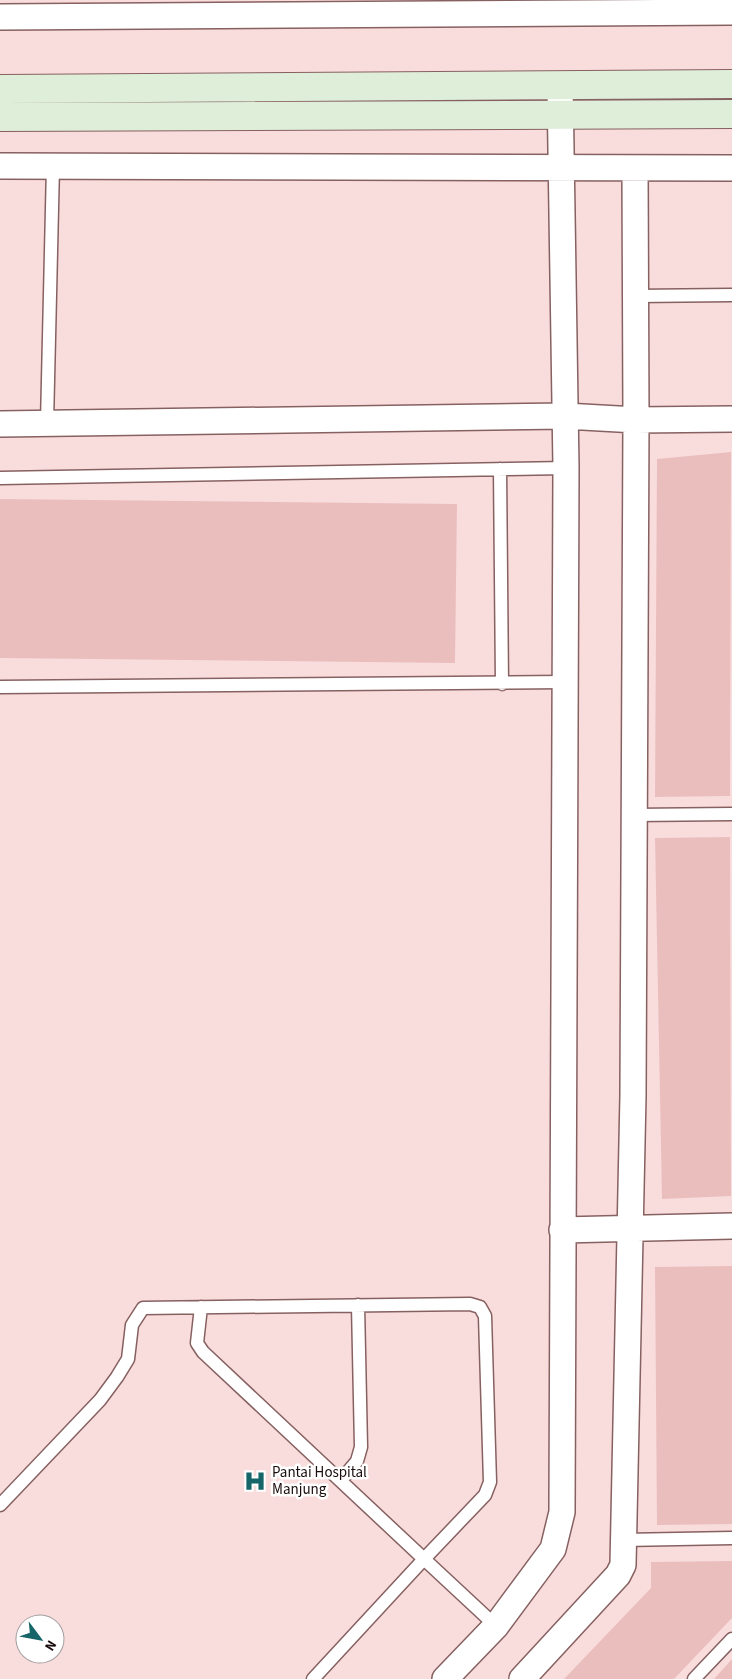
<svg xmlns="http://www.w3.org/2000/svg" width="732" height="1679" font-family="'Source Sans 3',sans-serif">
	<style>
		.building { fill: #ebbebe }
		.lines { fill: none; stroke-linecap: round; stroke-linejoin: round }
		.lane-casing { stroke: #876060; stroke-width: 15 }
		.street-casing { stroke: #876060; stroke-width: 28 }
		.secondary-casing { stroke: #876060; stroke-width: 30 }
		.lane { stroke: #fff; stroke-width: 12 }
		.street { stroke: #fff; stroke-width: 25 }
		.secondary { stroke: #deeed9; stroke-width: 28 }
		.labels { text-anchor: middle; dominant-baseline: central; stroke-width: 5; stroke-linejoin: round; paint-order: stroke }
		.poi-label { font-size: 15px; fill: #1a0c0c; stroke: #fff; text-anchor: start }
	</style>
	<rect width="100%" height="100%" fill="#f9dddd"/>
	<path class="building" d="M731,452L730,796L655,797L657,459Z
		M0,499L457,504L455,663L0,658Z
		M730,837L731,1196L662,1199L655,838Z
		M732,1266V1524L657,1525L655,1267Z
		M732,1561V1618L674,1679H564L651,1588V1562Z
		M732,1659V1679H714Z"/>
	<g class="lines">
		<g class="lane-casing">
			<path id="lane" d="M635,296L732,295
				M47,423L53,166
				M500,469L502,684
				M0,478L566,468
				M0,687L564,682
				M634,815L732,814
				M341,1480L357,1461L361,1447L358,1305
				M0,1505L100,1400L117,1377L128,1359L132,1325L143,1308C252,1306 361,1305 470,1304L480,1307L485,1316L490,1482L485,1495L424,1559L203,1352L197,1343L201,1307
				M623,1540L732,1538
				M313,1679L424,1559L496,1626
				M694,1679L732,1639"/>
		</g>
		<g class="street-casing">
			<path id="street" d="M0,17L732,12
				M0,166L732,168
				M0,424L565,416L636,420L635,168
				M562,1230L732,1226
				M445,1679L496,1626L553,1549L562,1512L566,468L560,86
				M522,1679L618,1575L623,1565L633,1095L636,420L732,419"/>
		</g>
		<g class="secondary-casing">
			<path id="secondary" d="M0,89L732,84
				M0,117L732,114"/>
		</g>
		<use href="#lane" class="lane"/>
		<use href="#street" class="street"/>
		<use href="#secondary" class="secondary"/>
	</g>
	<defs>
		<g id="hospital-bare" transform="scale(1.725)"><path d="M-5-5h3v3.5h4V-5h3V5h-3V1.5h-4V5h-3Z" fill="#166568" stroke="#fff" stroke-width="2.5" paint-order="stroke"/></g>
	</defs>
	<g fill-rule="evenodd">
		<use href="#hospital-bare" x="255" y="1481"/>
	</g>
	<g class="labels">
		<g class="poi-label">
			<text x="272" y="1472">Pantai Hospital<tspan x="272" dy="17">Manjung</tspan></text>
		</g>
	</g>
	<g transform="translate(40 1639) rotate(122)"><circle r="24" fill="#ffffff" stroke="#a39e9e"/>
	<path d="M0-4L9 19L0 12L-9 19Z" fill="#166568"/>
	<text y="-8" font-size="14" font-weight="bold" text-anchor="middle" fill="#1a0c0c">N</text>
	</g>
</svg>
